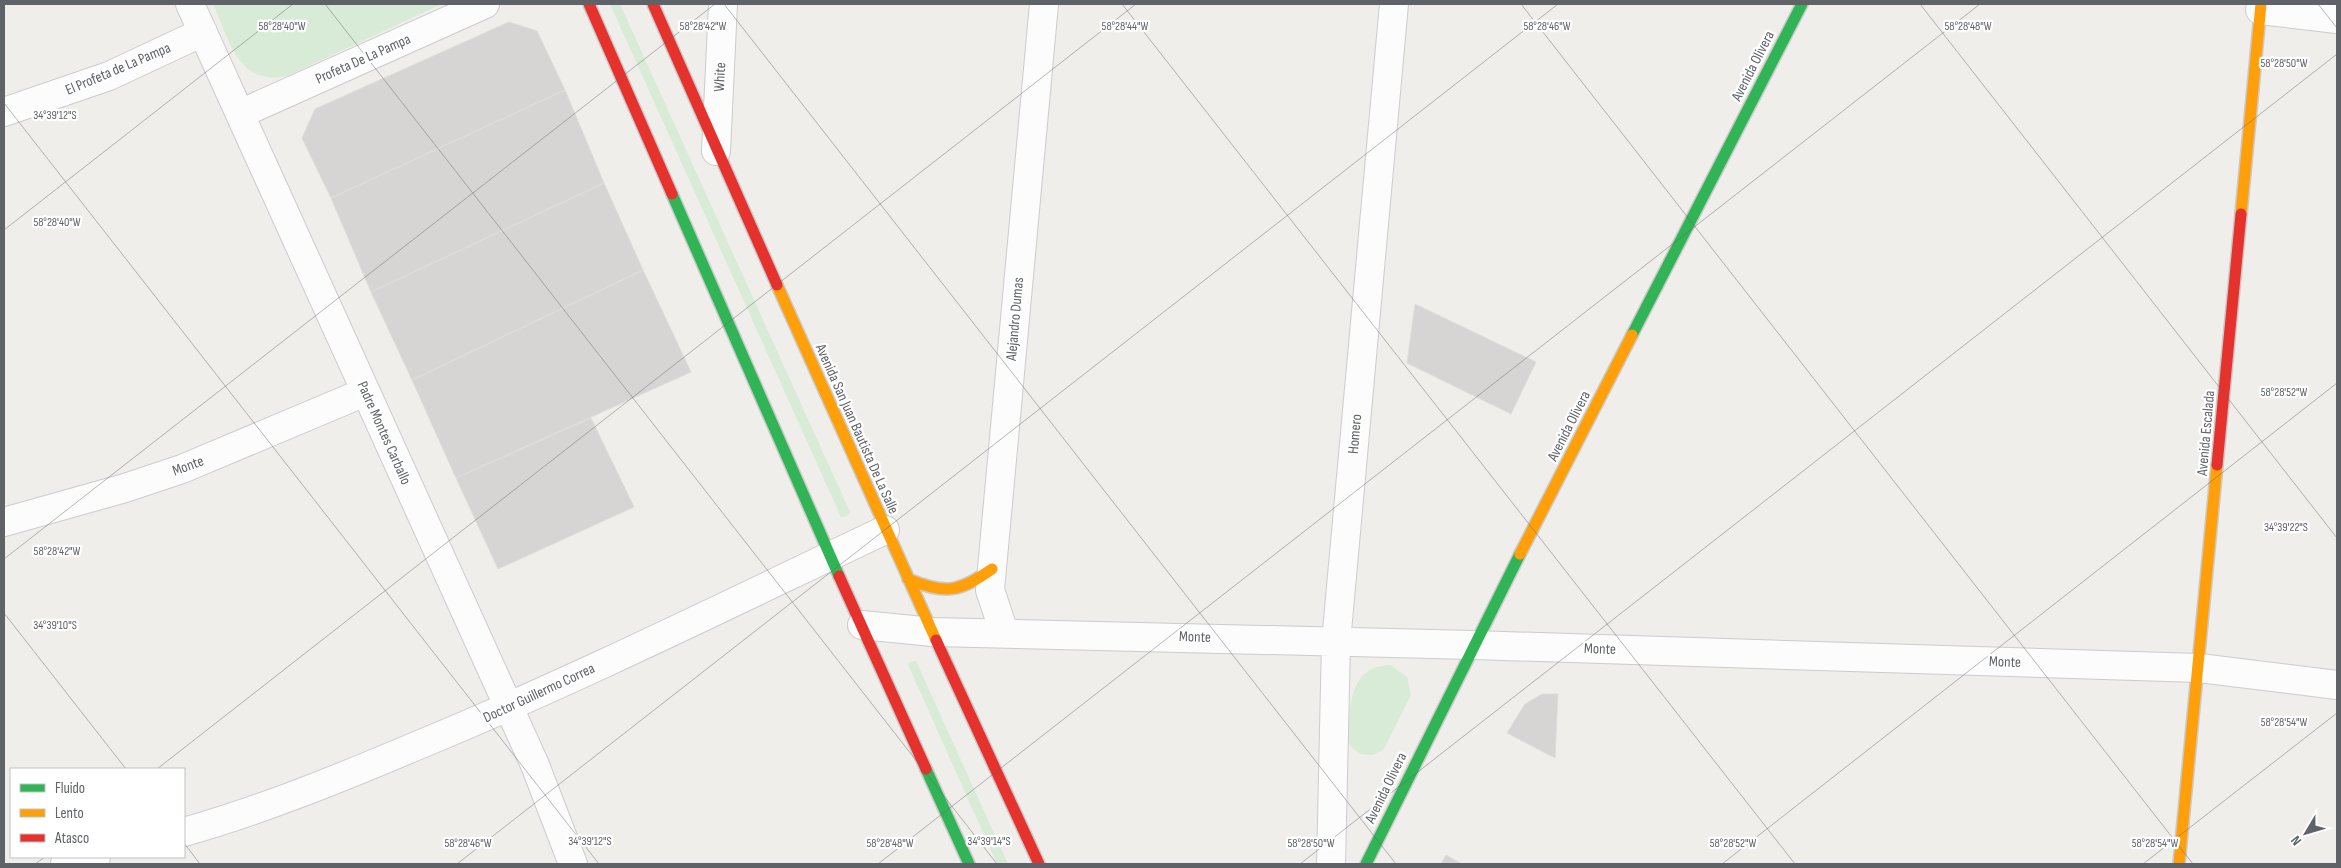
<svg xmlns="http://www.w3.org/2000/svg" width="2341" height="868" font-family="'Sofia Sans Condensed',sans-serif">
	<style>
		.green { fill: #d8ebd6 }
		.building { fill: #d6d5d3; stroke: #deddd9 }
		.lines { fill: none; stroke-linecap: round; stroke-linejoin: round }
		.street-casing { stroke: #cbcccc; stroke-width: 30 }
		.fast-casing { stroke: #cacacb; stroke-width: 14 }
		.slow-casing { stroke: #cacacb; stroke-width: 14 }
		.jam-casing { stroke: #cacacb; stroke-width: 14 }
		.street { stroke: #fdfcfc; stroke-width: 28 }
		.fast { stroke: #30b455; stroke-width: 11 }
		.slow { stroke: #ff9f0a; stroke-width: 11 }
		.jam { stroke: #e5322d; stroke-width: 11 }
		.ticks { fill: none; stroke: #5f6368; stroke-width: 1; stroke-opacity: 0.45 }
		.labels { text-anchor: middle; dominant-baseline: central; stroke-width: 4.5; stroke-linejoin: round; paint-order: stroke }
		.street-label { font-size: 15px; fill: #5f6368; stroke: #fff }
		.ticks-label { font-size: 12px; text-anchor: middle; fill: #5f6368; stroke: #fff; stroke-width: 4.5; stroke-linejoin: round; paint-order: stroke }
	</style>
	<rect width="100%" height="100%" fill="#efeeea"/>
	<path class="green" d="M213,4H442L287,76C238,87 229,39 213,4Z
		M610,4H620L850,512L846,517H841Z
		M914,661H916L1008,864H997L909,667L908,663Z
		M1390,665L1407,677L1411,695L1384,749L1373,755L1361,754L1352,748L1348,742C1350,710 1347,667 1390,665Z"/>
	<path class="building" d="M509,22L537,31L565,90L331,198L302,138L315,109Z
		M565,90L604,183L371,292L331,198Z
		M604,183L643,270L412,380L371,292Z
		M643,270L691,372L456,478L412,380Z
		M1415,304L1536,362L1511,414L1407,363Z
		M591,418L634,507L498,569L456,478Z
		M1542,694H1558L1555,758L1507,733L1525,704Z
		M1446,855L1462,864H1441Z"/>
	<g class="lines">
		<g class="street-casing">
			<path id="street" d="M190,4L535,765L573,864
				M2260,10L2337,19
				M4,112L109,76L203,32
				M240,114L485,4
				M716,151L723,4
				M4,522L125,488L182,469L365,392
				M862,625L933,632L1473,645L2199,668L2337,685
				M1004,632L990,590L1044,4
				M184,832C265,809 343,777 421,744C578,679 731,603 885,530
				M65,864L96,857
				M1331,864L1336,642L1394,4"/>
		</g>
		<g class="fast-casing">
			<path id="fast" d="M672,194L839,576
				M1632,335L1802,4
				M926,769L969,864
				M1366,864L1520,554"/>
		</g>
		<g class="slow-casing">
			<path id="slow" d="M2241,214L2261,4
				M777,285L936,640
				M1520,554L1632,335
				M908,579C946,595 959,592 992,569
				M2179,864L2217,465"/>
		</g>
		<g class="jam-casing">
			<path id="jam" d="M589,4L672,194
				M653,4L777,285
				M2217,465L2241,214
				M839,576L926,769
				M936,640L1039,864"/>
		</g>
		<use href="#street" class="street"/>
		<use href="#fast" class="fast"/>
		<use href="#slow" class="slow"/>
		<use href="#jam" class="jam"/>
	</g>
	<path class="ticks" d="M325,4L997,864M724,4L1396,864M1122,4L1795,864M1521,4L2193,864M1920,4L2337,538M2318,4L2337,28M4,103L599,864M4,230L293,4M4,559L715,4M4,613L126,769M157,769L1136,4M184,843L200,864M35,864L45,857M457,864L1558,4M878,864L1980,4M1300,864L2337,54M1722,864L2337,383M2143,864L2337,713"/>
	<g class="labels">
		<g class="street-label">
			<text transform="translate(363 59) rotate(-24)">Profeta De La Pampa</text>
			<text transform="translate(1753 66) rotate(-63)">Avenida Olivera</text>
			<text transform="translate(118 69) rotate(-23)">El Profeta de La Pampa</text>
			<text transform="translate(720 77) rotate(-87)">White</text>
			<text transform="translate(1015 319) rotate(-85)">Alejandro Dumas</text>
			<text transform="translate(1569 426) rotate(-63)">Avenida Olivera</text>
			<text transform="translate(857 429) rotate(66)">Avenida San Juan Bautista De La Salle</text>
			<text transform="translate(384 433) rotate(66)">Padre Montes Carballo</text>
			<text transform="translate(2206 433) rotate(-85)">Avenida Escalada</text>
			<text transform="translate(1355 434) rotate(-85)">Homero</text>
			<text transform="translate(188 466) rotate(-20)">Monte</text>
			<text transform="translate(1195 637) rotate(2)">Monte</text>
			<text transform="translate(1600 649) rotate(2)">Monte</text>
			<text transform="translate(2005 662) rotate(2)">Monte</text>
			<text transform="translate(539 693) rotate(-25)">Doctor Guillermo Correa</text>
			<text transform="translate(1386 788) rotate(-64)">Avenida Olivera</text>
		</g>
	</g>
	<g class="ticks-label">
		<text x="282" y="30">58°28'40"W</text>
		<text x="703" y="30">58°28'42"W</text>
		<text x="1547" y="30">58°28'46"W</text>
		<text x="1125" y="30">58°28'44"W</text>
		<text x="1968" y="30">58°28'48"W</text>
		<text x="2284" y="67">58°28'50"W</text>
		<text x="55" y="119">34°39'12"S</text>
		<text x="57" y="226">58°28'40"W</text>
		<text x="2284" y="396">58°28'52"W</text>
		<text x="2286" y="531">34°39'22"S</text>
		<text x="57" y="555">58°28'42"W</text>
		<text x="55" y="629">34°39'10"S</text>
		<text x="2284" y="726">58°28'54"W</text>
		<text x="590" y="845">34°39'12"S</text>
		<text x="989" y="845">34°39'14"S</text>
		<text x="468" y="847">58°28'46"W</text>
		<text x="890" y="847">58°28'48"W</text>
		<text x="1311" y="847">58°28'50"W</text>
		<text x="1733" y="847">58°28'52"W</text>
		<text x="2155" y="847">58°28'54"W</text>
	</g>
	<rect width="2341" height="868" fill="none" stroke="#5f6368" stroke-width="10"/>
	<rect x="10" y="768" width="175" height="90" fill="#ffffff" stroke="#bfc1c3"/>
	<rect x="20" y="784" width="25" height="8" fill="#30b455" stroke="#bfc1c3"/>
	<text x="55" y="793" font-size="15" fill="#5f6368">Fluido</text>
	<rect x="20" y="809" width="25" height="8" fill="#ff9f0a" stroke="#bfc1c3"/>
	<text x="55" y="818" font-size="15" fill="#5f6368">Lento</text>
	<rect x="20" y="834" width="25" height="8" fill="#e5322d" stroke="#bfc1c3"/>
	<text x="55" y="843" font-size="15" fill="#5f6368">Atasco</text>
	<g transform="translate(2306 833) rotate(232)" stroke="#ffffff" stroke-width="4" paint-order="stroke">
	<path d="M0-4L9 19L0 12L-9 19Z" fill="#5f6368"/>
	<text y="-8" font-size="14" font-weight="bold" text-anchor="middle" fill="#5f6368">N</text>
	</g>
</svg>
